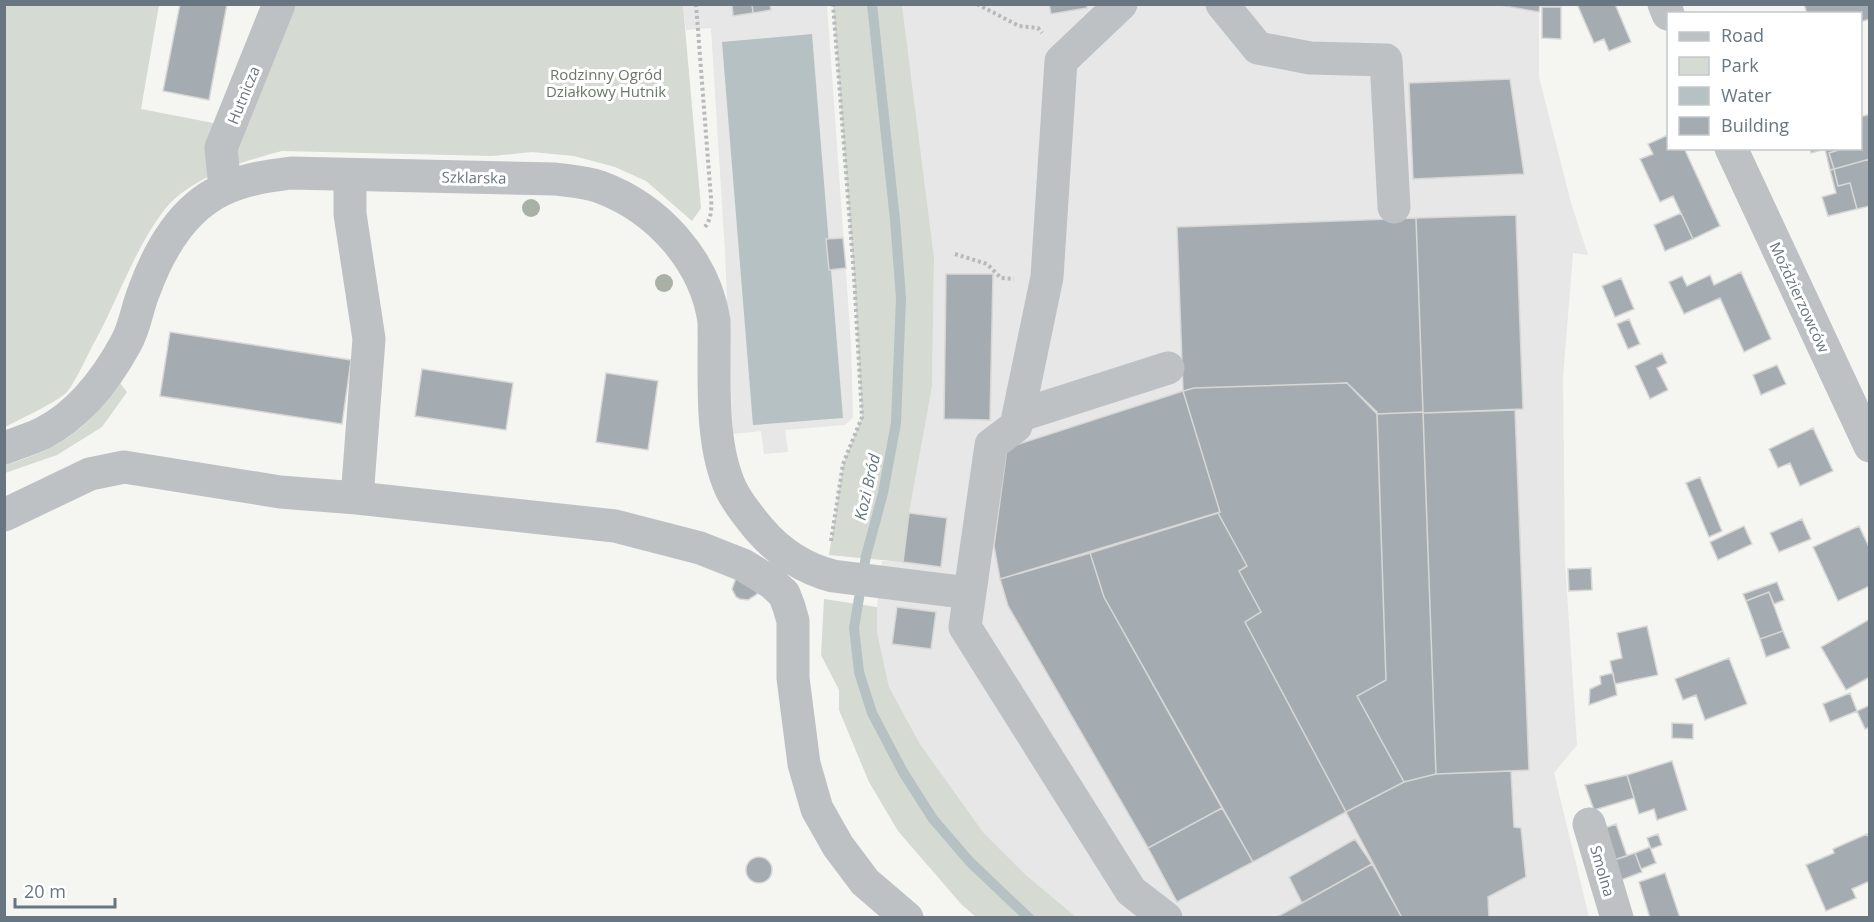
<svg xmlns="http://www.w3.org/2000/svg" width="1874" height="922" font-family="'Open Sans',sans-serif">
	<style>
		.built { fill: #e6e7e6 }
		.green { fill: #d5dad2 }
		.water { fill: #b6c1c4 }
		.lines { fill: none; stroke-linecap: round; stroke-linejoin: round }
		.stream { stroke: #b6c1c4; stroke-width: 10 }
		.building { fill: #a5acb1; stroke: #d7d7d5; stroke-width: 1.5 }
		.path { stroke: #b7babc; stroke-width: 4; stroke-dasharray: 3 3; stroke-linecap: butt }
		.minor { stroke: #bdc1c4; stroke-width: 33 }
		.tree { fill: #a9b0a5 }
		.labels { text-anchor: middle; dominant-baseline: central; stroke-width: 6; stroke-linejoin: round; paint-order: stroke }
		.park-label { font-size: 15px; fill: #6a7866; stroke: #fff }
		.street-label { font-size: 15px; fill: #677680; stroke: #fff }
		.water-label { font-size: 16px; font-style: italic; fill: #63777d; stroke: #fff }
	</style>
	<rect width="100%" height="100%" fill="#f5f5f2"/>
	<path class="built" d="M1487,4L1539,12V77L1571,203L1588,255L1573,253L1563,378L1565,562L1577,745L1554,773L1589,917H1076L1026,875L983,832L920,744L889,687L877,632V607L882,561H903L909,513L932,387L934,257L902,5Z
		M683,5H827L851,344L853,417L845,425L785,430L788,452L764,454L761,431L733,434L725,253L711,28L686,30Z"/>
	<path class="green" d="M5,5H159L141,109L239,128L293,5H683L701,208L692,221L646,181L615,167L574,156L532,152L492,156L282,151C243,161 186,179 162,213C133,252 118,300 94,343C88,354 73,387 65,394C49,406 22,418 5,427Z
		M833,5H902L934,257L932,387L909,513L903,562L829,555L843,464L862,417L854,276Z
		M119,382L127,392L102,427L57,455L5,473V465C37,456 70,441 93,416C103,405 111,393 119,382Z
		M824,599L877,607V632L889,687L920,744L983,832L1026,875L1076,917H976L962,905L898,831L869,782L839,710V690L821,655Z"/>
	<path class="water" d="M812,34L843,418L753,425L722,42Z"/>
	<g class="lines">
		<path class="stream" d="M872,4L895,220L901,298L896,423L883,493L866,556L854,628L859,672L872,713L903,772L933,819L970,862L1029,918"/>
	</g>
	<path class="building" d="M180,4H227L209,100L163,91Z
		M732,4H752L753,13L733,16Z
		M752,4H770L771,10L753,13Z
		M1049,4H1087V8L1051,14Z
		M1493,4H1540L1539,12Z
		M1577,4H1615L1631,42L1609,51L1604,39L1594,43Z
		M1804,4H1870V19L1860,22V14H1807Z
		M1542,7H1561V39L1542,38Z
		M1510,79L1524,174L1413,179L1409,83Z
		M1870,114V159L1834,169L1829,153L1842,148H1860V117Z
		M1668,135V148H1684L1720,226L1693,239L1673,196L1660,202L1640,159L1653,154L1648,144Z
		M1810,148H1842V149L1829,153L1834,169L1830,170L1825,149L1811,153Z
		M1870,159V206L1857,209L1850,183L1838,186L1834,169Z
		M1834,169L1838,186L1850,183L1857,209L1828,216L1822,197L1836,193L1830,170Z
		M1681,213L1693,239L1665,251L1654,225Z
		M1516,215L1523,409L1423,413L1416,218Z
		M1416,218L1423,412L1377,414L1347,383L1194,388L1183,391L1177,227Z
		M843,238L846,268L829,270L826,239Z
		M1741,272L1771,339L1744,352L1720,298L1684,314L1669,282L1682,276L1687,286L1710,275L1714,285Z
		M946,274H993L990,420L944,419Z
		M1621,278L1634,309L1615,317L1602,286Z
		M1629,319L1640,344L1628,349L1617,324Z
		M170,332L351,360L342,424L160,396Z
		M1662,353L1667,363L1657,368L1668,390L1650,399L1635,366Z
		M1777,365L1786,384L1761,395L1753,375Z
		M422,369L513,383L506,430L415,416Z
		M606,373L658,381L648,450L596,442Z
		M1347,383L1377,412L1386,680L1357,696L1404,782L1346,812L1245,622L1261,612L1239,571L1247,566L1218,513L1220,512L1183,391L1194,388Z
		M1183,391L1220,512L1000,579L994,546L1007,448Z
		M1515,410L1529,770L1436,774L1423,413Z
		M1423,412L1436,774L1404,782L1357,696L1386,680L1377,414Z
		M1813,428L1833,471L1800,486L1790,463L1778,468L1769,449Z
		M1700,477L1722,531L1709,537L1686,483Z
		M909,513L947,518L941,567L903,562Z
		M1218,513L1247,566L1239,571L1261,612L1245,622L1346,812L1253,862L1104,597L1090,553Z
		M1802,519L1811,539L1779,552L1770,533Z
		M1744,526L1752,544L1718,560L1710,542Z
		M1859,526L1870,549V586L1838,601L1813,547Z
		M1090,553L1104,597L1222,808L1148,848L1008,606L1000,579Z
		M1591,568L1592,590L1569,591L1568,569Z
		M736,578L758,592L756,595L748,600L740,599L736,597L732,589Z
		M1777,582L1784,600L1774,604L1769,592L1746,601L1743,594Z
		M1769,592L1783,631L1760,639L1746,601Z
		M897,607L936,612L931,649L892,644Z
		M1870,619V677L1846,690L1821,647Z
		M1647,626L1658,675L1615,684L1610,661L1622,658L1617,633Z
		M1783,631L1790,648L1766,657L1760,639Z
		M1729,658L1747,704L1705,720L1696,695L1683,700L1675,679Z
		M1613,673L1617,695L1589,705L1590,689L1601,684L1600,676Z
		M1850,693L1857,711L1830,722L1823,704Z
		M1870,705V727L1865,729L1857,711Z
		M1672,723L1693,724V739L1672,738Z
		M1672,761L1687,810L1657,820L1654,809L1639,814L1627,775Z
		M1511,771L1514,827L1521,828L1526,877L1488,897L1489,918H1402L1346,812L1404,782L1436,774Z
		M1627,775L1634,798L1594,810L1585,785Z
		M1222,808L1253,862L1177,902L1148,848Z
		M1616,824L1627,856L1614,860L1602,829Z
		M1658,834L1662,845L1651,849L1647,838Z
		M1867,834L1870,840V881L1852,889L1856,898L1826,911L1806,865L1834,853L1833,849Z
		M1355,839L1372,864L1302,903L1289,877Z
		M1650,847L1656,863L1641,869L1635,853Z
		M1635,853L1642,872L1621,880L1614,860Z
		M746 870a13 13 0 1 1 26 0a13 13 0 1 1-26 0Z
		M1372,864L1402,918H1275L1302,903Z
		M1665,873L1680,918H1650L1639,882Z"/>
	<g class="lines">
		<path class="path" d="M696,4L710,186C711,199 714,216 705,227
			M977,4L1019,26L1038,28L1042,33
			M955,254L987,264L1001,278L1014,279
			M831,541L843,464L862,417L854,276L833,4"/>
		<path class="minor" d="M1121,4L1061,61L1047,277L1016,426L991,445L965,627L1131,891L1166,918
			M1222,4L1258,48L1310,58L1386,60L1394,207
			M1664,4L1668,14
			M1731,148L1870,446
			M350,175V214L369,339L357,498
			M225,188L221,148L279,4
			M1018,416L1168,368
			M4,448C17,443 31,439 43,433C80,414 107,378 126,343C135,327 137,308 144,291C159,250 182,208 224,189C245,179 268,176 291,173L555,179C570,181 586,182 600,187C657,208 705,260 714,321C715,373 709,442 731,489C738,504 750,518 760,530C779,552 805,569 833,576L969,593
			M4,515L90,474L124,467L280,492L357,498L615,526L700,548L743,565L772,583L784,594L789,607L793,621V678L804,764L817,809L838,846L865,882L907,918
			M1589,824L1617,918"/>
	</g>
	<g class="tree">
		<circle cx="531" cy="208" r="9"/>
		<circle cx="664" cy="283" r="9"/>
	</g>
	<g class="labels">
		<g class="park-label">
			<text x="606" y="74">Rodzinny Ogród<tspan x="606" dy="17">Działkowy Hutnik</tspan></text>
		</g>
		<g class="street-label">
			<text transform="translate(243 95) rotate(-68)">Hutnicza</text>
			<text transform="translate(474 177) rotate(1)">Szklarska</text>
			<text transform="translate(1800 297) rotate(65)">Moździerzowców</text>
			<text transform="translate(1603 871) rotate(74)">Smolna</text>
		</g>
		<g class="water-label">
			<text transform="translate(867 487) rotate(-77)">Kozi Bród</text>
		</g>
	</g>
	<rect width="1874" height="922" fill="none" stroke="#677680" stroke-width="12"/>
	<rect x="1667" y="12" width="195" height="138" fill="#ffffff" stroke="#c2c8cc" stroke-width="1.5"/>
	<rect x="1679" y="32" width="30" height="9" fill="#bdc1c4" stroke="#c2c8cc" stroke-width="1.5"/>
	<text x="1721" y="42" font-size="18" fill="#677680">Road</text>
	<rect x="1679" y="57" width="30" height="18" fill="#d5dad2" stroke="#c2c8cc" stroke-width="1.5"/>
	<text x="1721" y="72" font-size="18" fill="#677680">Park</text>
	<rect x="1679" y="87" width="30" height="18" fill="#b6c1c4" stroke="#c2c8cc" stroke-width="1.5"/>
	<text x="1721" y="102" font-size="18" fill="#677680">Water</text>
	<rect x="1679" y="117" width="30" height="18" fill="#a5acb1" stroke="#c2c8cc" stroke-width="1.5"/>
	<text x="1721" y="132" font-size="18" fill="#677680">Building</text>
	<path d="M15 898v9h100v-9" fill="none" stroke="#677680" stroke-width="3"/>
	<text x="24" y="898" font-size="18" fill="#677680" stroke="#ffffff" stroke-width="4.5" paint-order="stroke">20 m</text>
</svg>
